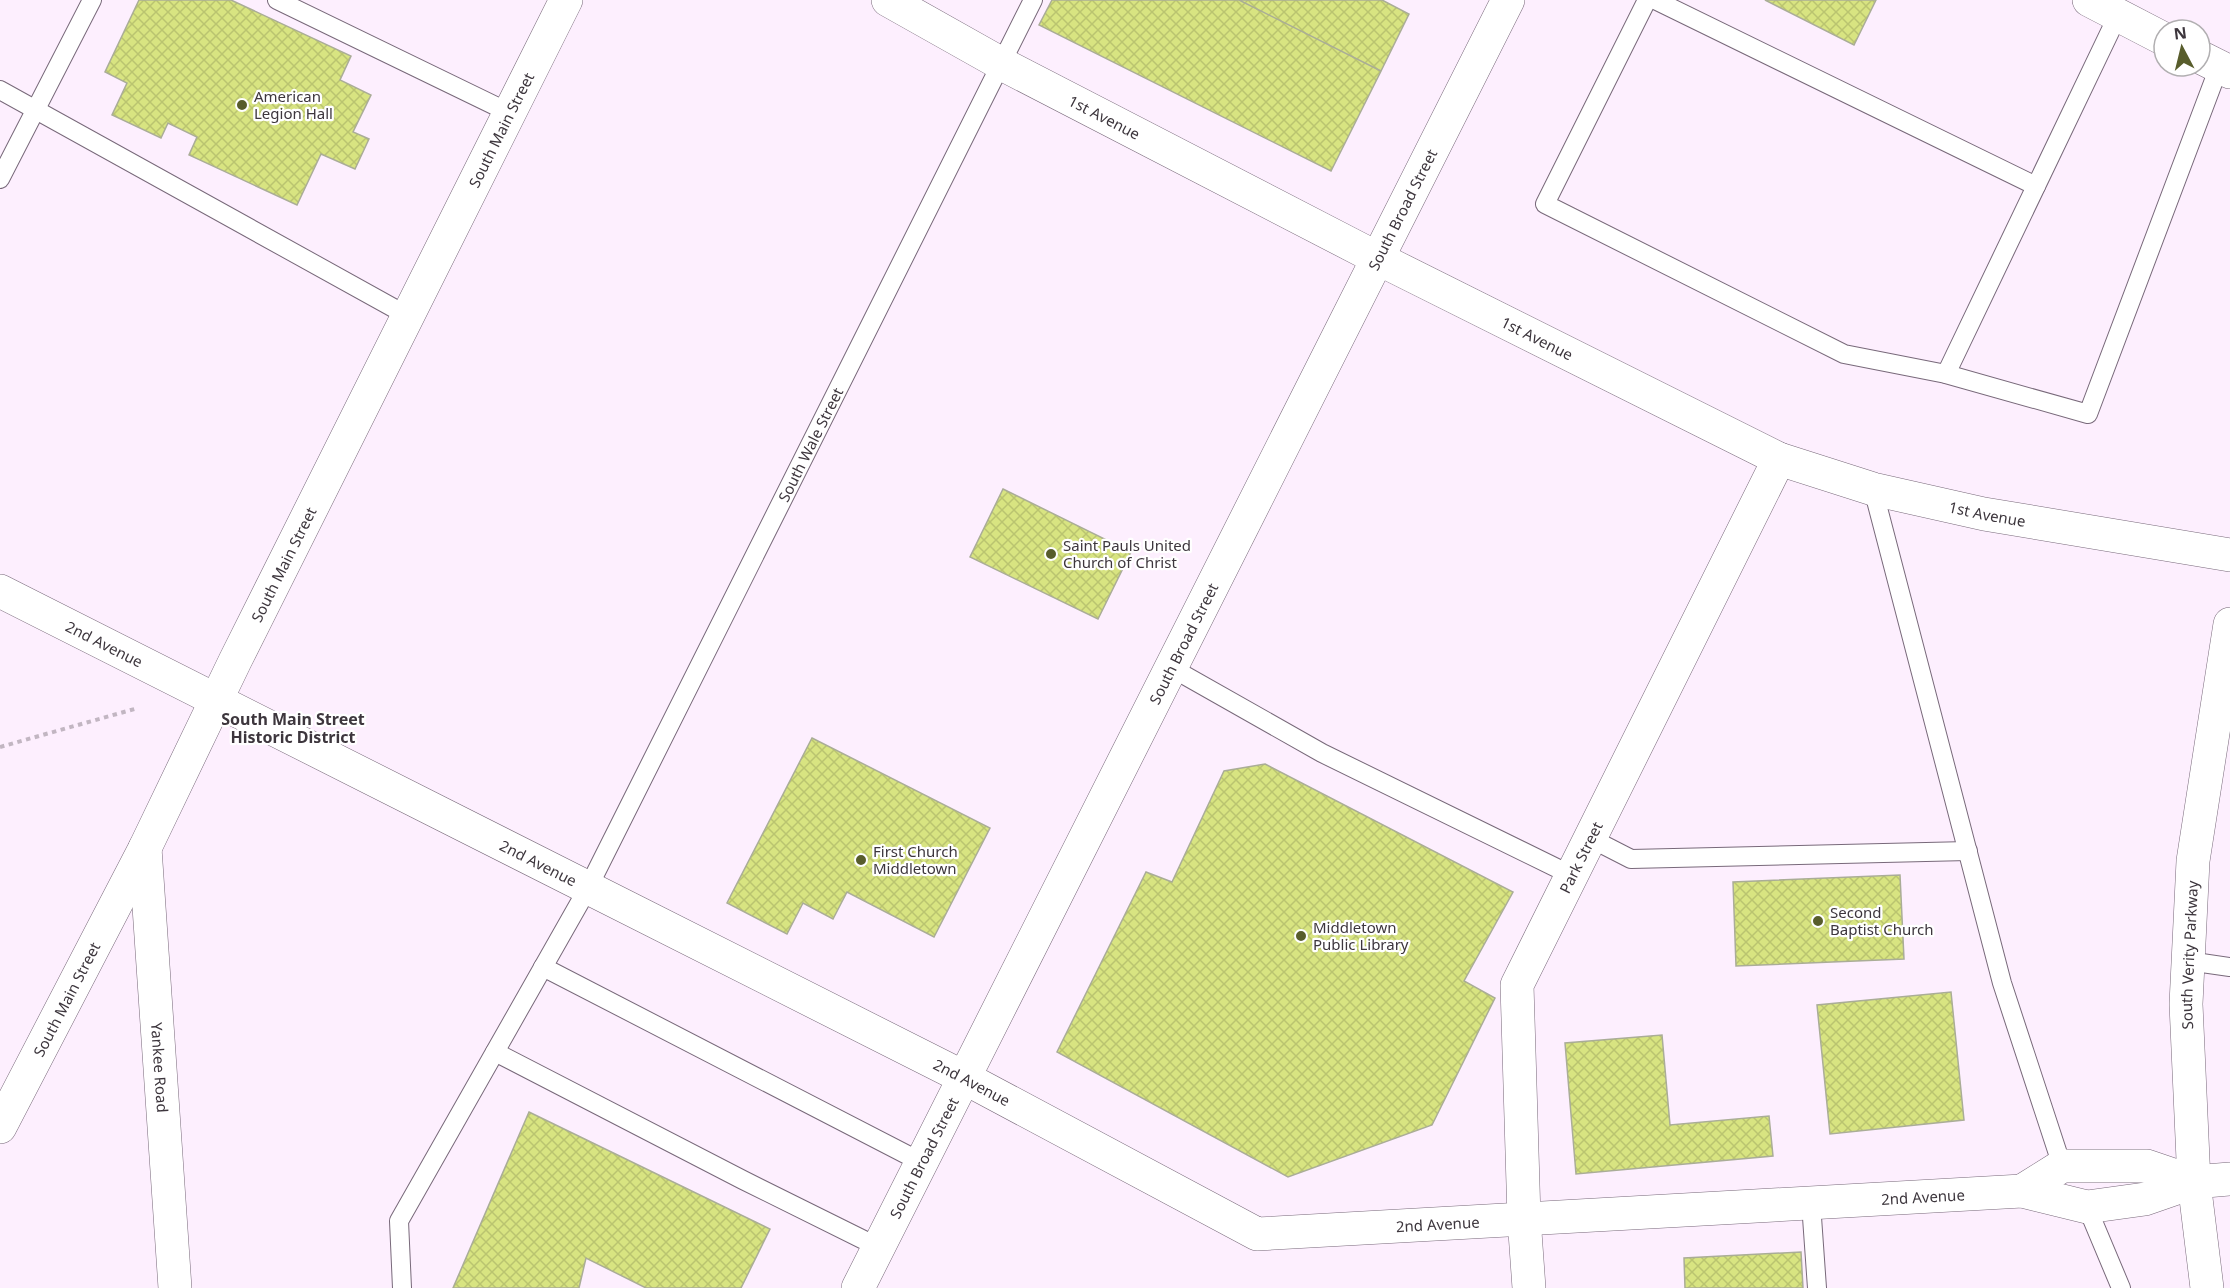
<svg xmlns="http://www.w3.org/2000/svg" width="2230" height="1288" font-family="'Noto Sans',sans-serif">
	<style>
		.building { fill: url(#building-cross-hatch); stroke: #aaad97; stroke-width: 1.5 }
		.lines { fill: none; stroke-linecap: round; stroke-linejoin: round }
		.service-casing { stroke: #78697a; stroke-width: 20 }
		.minor-casing { stroke: #78697a; stroke-width: 34 }
		.tertiary-casing { stroke: #78697a; stroke-width: 34 }
		.secondary-casing { stroke: #78697a; stroke-width: 34 }
		.primary-casing { stroke: #78697a; stroke-width: 34 }
		.path { stroke: #c2b6c2; stroke-width: 4; stroke-dasharray: 4.5 4.5; stroke-linecap: butt }
		.service { stroke: #fff; stroke-width: 18 }
		.minor { stroke: #fff; stroke-width: 33 }
		.tertiary { stroke: #fff; stroke-width: 33 }
		.secondary { stroke: #fff; stroke-width: 33 }
		.primary { stroke: #fff; stroke-width: 33 }
		.poi-dot { fill: #585d2c; stroke: #fff; stroke-width: 2 }
		.labels { text-anchor: middle; dominant-baseline: central; stroke-width: 4.5; stroke-linejoin: round; paint-order: stroke }
		.poi-label { font-size: 15px; fill: #3d363d; stroke: #fff; text-anchor: start }
		.street-label { font-size: 15px; fill: #3d363d; stroke: #fff }
		.neighbourhood-label { font-size: 16px; font-weight: bold; fill: #3d363d; stroke: #fff }
	</style>
	<defs>
		<pattern id="building-cross-hatch" width="8" height="8" patternUnits="userSpaceOnUse" patternTransform="scale(1.5)"><rect width="8" height="8" fill="#d8e481"/><path d="M0 0l8 8M0 8l8-8" fill="none" stroke="#bac470"/></pattern>
	</defs>
	<rect width="100%" height="100%" fill="#fdeffe"/>
	<path class="building" d="M139,0H231L351,56L340,80L371,95L353,132L369,139L355,169L321,154L297,205L189,155L197,137L168,123L161,138L112,115L127,83L105,72Z
		M1052,0H1239L1381,71L1331,171L1039,25Z
		M1239,0H1382L1409,14L1381,71Z
		M1765,0H1876L1854,45Z
		M1003,489L1131,552L1098,619L970,557Z
		M812,738L990,828L934,937L847,892L833,919L803,903L787,934L727,903Z
		M1265,764L1513,892L1464,981L1495,998L1432,1125L1288,1177L1057,1052L1146,872L1172,882L1224,771Z
		M1900,875L1904,959L1736,966L1733,882Z
		M1951,992L1964,1120L1830,1134L1817,1005Z
		M1662,1035L1670,1125L1769,1116L1773,1156L1576,1174L1565,1043Z
		M529,1112L770,1229L741,1288H646L586,1258L579,1288H453Z
		M1801,1252L1803,1288H1685L1684,1258Z"/>
	<g class="lines">
		<g class="service-casing">
			<g id="service">
				<path d="M277,0L510,113"/>
				<path d="M1647,0L1545,204L1844,354L1946,374L2088,414L2219,67"/>
				<path d="M1655,0L2036,186"/>
				<path d="M0,90L408,316"/>
				<path d="M0,179L92,0"/>
				<path d="M1946,374L2118,15"/>
				<path d="M1873,489L2002,983L2062,1166"/>
				<path d="M1170,667L1322,753L1571,875"/>
				<path d="M1590,838L1631,859L1968,851"/>
				<path d="M2188,961L2230,967"/>
				<path d="M543,967L921,1162"/>
				<path d="M495,1052L743,1180L878,1247"/>
				<path d="M1811,1203L1817,1288"/>
				<path d="M2087,1207L2121,1288"/>
				<path id="s1" d="M402,1288L399,1221L588,888L1033,0"/>
			</g>
		</g>
		<g class="minor-casing">
			<g id="minor">
				<path d="M2089,0L2164,39"/>
				<path d="M2200,57L2230,72"/>
				<path id="s2" d="M1529,1288L1524,1218L1517,985L1779,459"/>
			</g>
		</g>
		<g class="tertiary-casing">
			<g id="tertiary">
				<path id="s3" d="M888,0L1000,63L1377,258L1779,459L1873,489L1984,514L2230,555"/>
				<path id="s4" d="M145,848L175,1288"/>
				<path id="s5" d="M0,1127L145,848L235,661L566,0"/>
				<path id="s6" d="M858,1288L1508,0"/>
			</g>
		</g>
		<g class="secondary-casing">
			<g id="secondary">
				<path id="s7" d="M0,591L963,1077L1257,1234L2022,1191L2087,1207L2145,1199L2194,1182L2230,1179"/>
				<path d="M2022,1191L2062,1166H2147L2194,1182"/>
			</g>
		</g>
		<g class="primary-casing">
			<g id="primary">
				<path id="s8" d="M2207,1288L2194,1182L2186,1004L2193,861L2230,624"/>
			</g>
		</g>
		<path class="path" d="M0,747L138,708"/>
		<use href="#service" class="service"/>
		<use href="#minor" class="minor"/>
		<use href="#tertiary" class="tertiary"/>
		<use href="#secondary" class="secondary"/>
		<use href="#primary" class="primary"/>
	</g>
	<g class="poi-dot">
		<circle cx="242" cy="105" r="6"/>
		<circle cx="1051" cy="554" r="6"/>
		<circle cx="861" cy="860" r="6"/>
		<circle cx="1818" cy="921" r="6"/>
		<circle cx="1301" cy="936" r="6"/>
	</g>
	<g class="labels">
		<g class="poi-label">
			<text x="254" y="96">American<tspan x="254" dy="17">Legion Hall</tspan></text>
			<text x="1063" y="545">Saint Pauls United<tspan x="1063" dy="17">Church of Christ</tspan></text>
			<text x="873" y="851">First Church<tspan x="873" dy="17">Middletown</tspan></text>
			<text x="1830" y="912">Second<tspan x="1830" dy="17">Baptist Church</tspan></text>
			<text x="1313" y="927">Middletown<tspan x="1313" dy="17">Public Library</tspan></text>
		</g>
		<g class="street-label">
			<text stroke="none"><textPath href="#s3" startOffset="246">1st Avenue</textPath></text>
			<text stroke="none"><textPath href="#s5" startOffset="1116">South Main Street</textPath></text>
			<text stroke="none"><textPath href="#s6" startOffset="1208">South Broad Street</textPath></text>
			<text stroke="none"><textPath href="#s3" startOffset="732">1st Avenue</textPath></text>
			<text stroke="none"><textPath href="#s1" startOffset="946">South Wale Street</textPath></text>
			<text stroke="none"><textPath href="#s3" startOffset="1218">1st Avenue</textPath></text>
			<text stroke="none"><textPath href="#s5" startOffset="630">South Main Street</textPath></text>
			<text stroke="none"><textPath href="#s7" startOffset="117">2nd Avenue</textPath></text>
			<text stroke="none"><textPath href="#s6" startOffset="722">South Broad Street</textPath></text>
			<text stroke="none"><textPath href="#s2" startOffset="446">Park Street</textPath></text>
			<text stroke="none"><textPath href="#s7" startOffset="603">2nd Avenue</textPath></text>
			<text stroke="none"><textPath href="#s8" startOffset="334">South Verity Parkway</textPath></text>
			<text stroke="none"><textPath href="#s5" startOffset="144">South Main Street</textPath></text>
			<text stroke="none"><textPath href="#s4" startOffset="220">Yankee Road</textPath></text>
			<text stroke="none"><textPath href="#s7" startOffset="1089">2nd Avenue</textPath></text>
			<text stroke="none"><textPath href="#s6" startOffset="146">South Broad Street</textPath></text>
			<text stroke="none"><textPath href="#s7" startOffset="2079">2nd Avenue</textPath></text>
			<text stroke="none"><textPath href="#s7" startOffset="1593">2nd Avenue</textPath></text>
		</g>
		<g class="neighbourhood-label">
			<text x="293" y="719">South Main Street<tspan x="293" dy="18">Historic District</tspan></text>
		</g>
	</g>
	<g transform="translate(2182 48) rotate(353)"><circle r="28" fill="#ffffff" stroke="#b1afb1" stroke-width="1.5"/>
	<path d="M0-4.5L10 22L0 15L-10 22Z" fill="#585d2c"/>
	<text y="-9" font-size="16" font-weight="bold" text-anchor="middle" fill="#3d363d">N</text>
	</g>
</svg>
